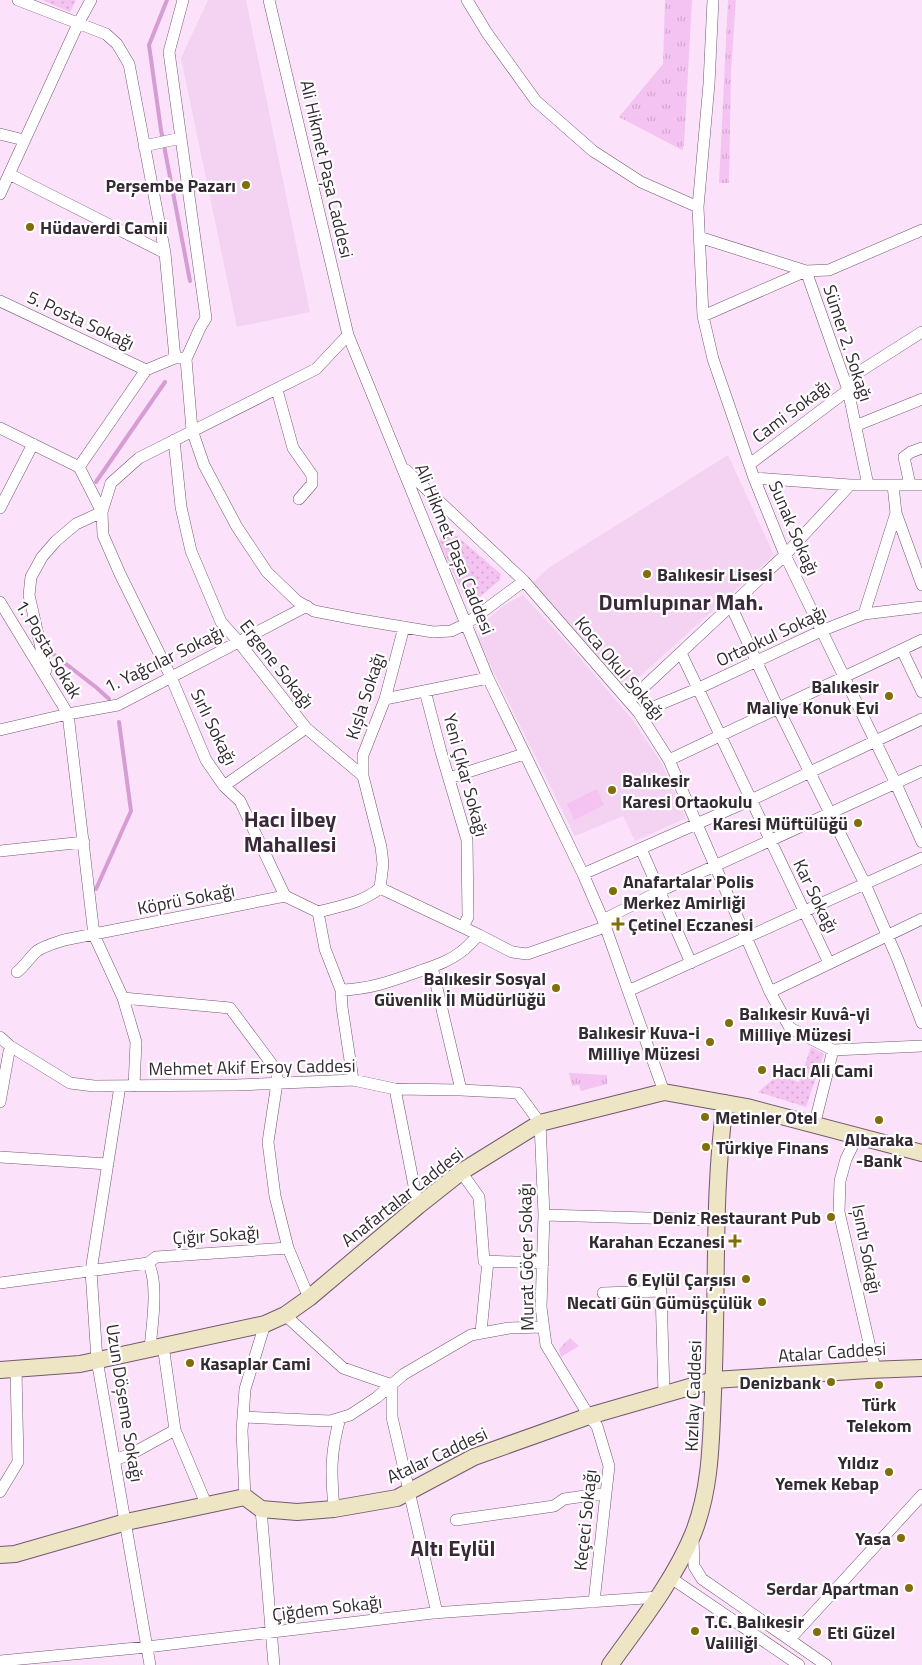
<svg xmlns="http://www.w3.org/2000/svg" width="922" height="1665" font-family="'Titillium Web',sans-serif">
	<style>
		.built { fill: #f3d3f1 }
		.grass { fill: url(#grass-tufts) }
		.park { fill: url(#park-dots) }
		.pitch { fill: #f4c3f1 }
		.lines { fill: none; stroke-linecap: round; stroke-linejoin: round }
		.stream { stroke: #d59dd3; stroke-width: 4 }
		.street-casing { stroke: #715a70; stroke-width: 12 }
		.secondary-casing { stroke: #715a70; stroke-width: 18 }
		.street { stroke: #fff; stroke-width: 11 }
		.secondary { stroke: #ede5c3; stroke-width: 16 }
		.poi-dot { fill: #826d0a; stroke: #fff; stroke-width: 2 }
		.labels { text-anchor: middle; dominant-baseline: central; stroke-width: 4.5; stroke-linejoin: round; paint-order: stroke }
		.street-label { font-size: 18px; fill: #342a33; stroke: #fff }
		.poi-label { font-size: 18px; font-weight: bold; fill: #342a33; stroke: #fff; text-anchor: end }
		.district-label { font-size: 22px; font-weight: bold; fill: #3c283b; stroke: #fff }
	</style>
	<defs>
		<pattern id="grass-tufts" width="24" height="20" patternUnits="userSpaceOnUse" patternTransform="scale(1.25)"><rect width="24" height="20" fill="#f4c3f1"/><path d="M3 7l-1-3M5 7V3M7 7l1-3M15 17l-1-3M17 17v-4M19 17l1-3" fill="none" stroke="#d2a8cf"/></pattern>
		<pattern id="park-dots" width="8" height="8" patternUnits="userSpaceOnUse" patternTransform="scale(1.25)"><rect width="8" height="8" fill="#f4c3f1"/><path d="M2 2h.1M6 6h.1" fill="none" stroke="#d2a8cf" stroke-width="1.8" stroke-linecap="round"/></pattern>
	</defs>
	<rect width="100%" height="100%" fill="#fce1fa"/>
	<path class="built" d="M208,0H246L310,312L237,327L181,58Z
		M728,455L774,555L626,689L533,582L550,567Z
		M523,595L568,644L632,719L662,764L686,818L635,841L623,816L575,836L493,671L478,638L481,625L503,606Z"/>
	<path class="grass" d="M665,0H692L684,145L682,150L619,117L663,64Z
		M728,0H736L731,72L729,183H719Z
		M569,1073L607,1075V1084L581,1091L579,1085L572,1086Z
		M570,1338L579,1346L561,1357L559,1349Z"/>
	<path class="park" d="M42,0H76L70,12Z
		M442,535L457,536L501,574L500,580L469,606L439,542Z
		M811,1047L824,1054L806,1107L758,1092L778,1075L799,1082Z"/>
	<path class="pitch" d="M597,789L604,805L574,820L567,804Z"/>
	<g class="lines">
		<path class="stream" d="M167,0L149,45L161,130L190,281
			M96,482L165,382
			M48,650L97,688L109,699
			M96,889L131,811L119,722"/>
		<g class="street-casing">
			<path id="street" d="M18,0L106,34L117,44L129,64L165,253L175,358
				M183,0L169,52L206,318L200,328L186,359L192,430L204,465L237,527L267,572L297,601L314,611L355,619L433,632L451,631L466,624L524,581
				M269,0L348,335L488,678L583,874L603,920L664,1092
				M467,0L487,33L536,101L593,151L641,182L698,207
				M713,0L709,84L698,207L703,316L713,359L754,478L785,555L896,784L922,842
				M0,134L24,140
				M144,146L181,138
				M9,174L165,253
				M0,194L78,24L91,0
				M699,237L806,271L829,270L922,230
				M0,301L146,370
				M703,316L806,271L848,390L868,485
				M348,335L316,369L139,458L111,483L102,512L103,535L120,574L171,677L206,760L224,786L240,801L285,896L318,912L325,949L341,990L342,1007L353,1080
				M277,390L293,448L312,475V484L299,499
				M855,426L922,399
				M0,428L79,467L102,512
				M174,440L181,507L191,551L221,622L238,641L306,728L363,776L381,847L383,864L380,888
				M750,464L848,390L859,372L922,332
				M79,467L146,370L175,358H182
				M406,470L524,581L639,713L669,760L770,992L790,1028L833,1050L922,1046
				M754,478L850,485H922
				M910,485L904,457L911,452L922,448
				M0,508L33,444
				M896,513L922,585
				M0,602L68,714L94,935L123,998L136,1042L134,1086
				M731,606L778,708L865,884L898,960L922,1023
				M864,614L896,513L893,485
				M902,650L922,692
				M681,653L829,963
				M46,670L29,595L31,577L42,557L56,541L76,524L102,512
				M425,691L441,752L467,840L468,917L463,927
				M385,699L488,678
				M629,701L785,555L850,485
				M639,713L697,689L821,631L864,614L922,607
				M0,730L68,714L118,705L307,606
				M669,760L922,640
				M363,776V755L385,699L404,627
				M449,778L524,754
				M224,786L306,728
				M641,849L691,963
				M0,851L84,842
				M583,874L751,800L922,719
				M318,912C340,906 362,903 380,888L479,935L512,952L527,954L605,927
				M603,920L660,891L922,771
				M432,967L461,1090
				M17,972C25,966 29,958 37,951C44,946 55,943 64,940L285,896
				M341,990C371,989 392,981 420,971C434,966 450,961 462,951C468,947 473,940 479,935
				M628,991L922,858
				M770,992L922,919
				M123,998L230,1008L277,1071V1083L268,1142L275,1196L288,1248L309,1298
				M0,1037L10,1046L70,1083L94,1086L237,1085L353,1080L395,1089L461,1090L518,1093L540,1123L544,1215L541,1307L546,1345L589,1416L597,1426L609,1466L594,1602
				M120,1086L91,1271L97,1360L150,1665
				M395,1089L418,1206
				M0,1102L10,1046
				M814,1126L833,1050
				M857,1137L846,1159L840,1181L839,1212L875,1369
				M0,1157L108,1164
				M461,1172L479,1197L484,1261L543,1263
				M544,1215L716,1220
				M148,1263C159,1282 152,1326 150,1348
				M0,1283L148,1263L156,1257L288,1248
				M603,1293L661,1291L664,1394
				M285,1315L343,1368L392,1385V1417L437,1613
				M481,1332L488,1261
				M163,1345L175,1430L207,1506
				M243,1417L330,1421L350,1415L376,1398L404,1374L471,1335L509,1328L543,1327
				M115,1460L133,1453L175,1430
				M0,1492L18,1462L16,1369
				M245,1497L242,1431L245,1389L265,1324
				M261,1509L274,1665
				M334,1509C331,1473 330,1454 340,1418
				M456,1520L554,1506L564,1499L606,1493
				M693,1539L694,1566L702,1579L826,1665
				M671,1578L799,1665
				M790,1639L922,1495
				M0,1661L147,1647L433,1613L659,1597"/>
		</g>
		<g class="secondary-casing">
			<path id="secondary" d="M0,1370L80,1364L265,1324L285,1315L309,1298L418,1206L461,1172L540,1123L664,1092L747,1107L922,1153
				M0,1555L15,1554L126,1522L245,1497L261,1509L297,1512L334,1509L397,1498L474,1457L589,1416L714,1380L868,1370L922,1368
				M610,1665C640,1623 673,1582 693,1534C711,1489 711,1441 713,1393C718,1296 712,1199 725,1103"/>
		</g>
		<use href="#street" class="street"/>
		<use href="#secondary" class="secondary"/>
	</g>
	<g class="poi-dot">
		<circle cx="246" cy="185" r="5"/>
		<circle cx="30" cy="227" r="5"/>
		<circle cx="647" cy="574" r="5"/>
		<circle cx="889" cy="696" r="5"/>
		<circle cx="612" cy="790" r="5"/>
		<circle cx="858" cy="823" r="5"/>
		<circle cx="613" cy="891" r="5"/>
		<path d="M615.5 916.5h5v5h5v5h-5v5h-5v-5h-5v-5h5z"/>
		<circle cx="556" cy="988" r="5"/>
		<circle cx="729" cy="1023" r="5"/>
		<circle cx="710" cy="1042" r="5"/>
		<circle cx="762" cy="1070" r="5"/>
		<circle cx="705" cy="1117" r="5"/>
		<circle cx="879" cy="1120" r="5"/>
		<circle cx="706" cy="1147" r="5"/>
		<circle cx="831" cy="1217" r="5"/>
		<path d="M732.5 1233.5h5v5h5v5h-5v5h-5v-5h-5v-5h5z"/>
		<circle cx="746" cy="1279" r="5"/>
		<circle cx="762" cy="1302" r="5"/>
		<circle cx="190" cy="1363" r="5"/>
		<circle cx="831" cy="1382" r="5"/>
		<circle cx="879" cy="1385" r="5"/>
		<circle cx="889" cy="1472" r="5"/>
		<circle cx="901" cy="1538" r="5"/>
		<circle cx="909" cy="1588" r="5"/>
		<circle cx="695" cy="1631" r="5"/>
		<circle cx="817" cy="1632" r="5"/>
	</g>
	<g class="labels">
		<g class="street-label">
			<text transform="translate(327 169) rotate(77)">Ali Hikmet Paşa Caddesi</text>
			<text transform="translate(81 320) rotate(25)">5. Posta Sokağı</text>
			<text transform="translate(848 343) rotate(72)">Sümer 2. Sokağı</text>
			<text transform="translate(791 411) rotate(-37)">Cami Sokağı</text>
			<text transform="translate(794 528) rotate(67)">Sunak Sokağı</text>
			<text transform="translate(455 549) rotate(68)">Ali Hikmet Paşa Caddesi</text>
			<text transform="translate(771 636) rotate(-25)">Ortaokul Sokağı</text>
			<text transform="translate(49 649) rotate(59)">1. Posta Sokak</text>
			<text transform="translate(164 659) rotate(-26)">1. Yağcılar Sokağı</text>
			<text transform="translate(277 664) rotate(52)">Ergene Sokağı</text>
			<text transform="translate(620 668) rotate(50)">Koca Okul Sokağı</text>
			<text transform="translate(365 696) rotate(-72)">Kışla Sokağı</text>
			<text transform="translate(214 727) rotate(64)">Sırlı Sokağı</text>
			<text transform="translate(466 775) rotate(75)">Yeni Çıkar Sokağı</text>
			<text transform="translate(816 896) rotate(64)">Kar Sokağı</text>
			<text transform="translate(186 899) rotate(-11)">Köprü Sokağı</text>
			<text transform="translate(252 1067) rotate(-1)">Mehmet Akif Ersoy Caddesi</text>
			<text transform="translate(402 1197) rotate(-38)">Anafartalar Caddesi</text>
			<text transform="translate(216 1235) rotate(-4)">Çığır Sokağı</text>
			<text transform="translate(867 1249) rotate(79)">Işıntı Sokağı</text>
			<text transform="translate(526 1257) rotate(-91)">Murat Göçer Sokağı</text>
			<text transform="translate(832 1352) rotate(-4)">Atalar Caddesi</text>
			<text transform="translate(693 1396) rotate(-88)">Kızılay Caddesi</text>
			<text transform="translate(125 1403) rotate(81)">Uzun Döşeme Sokağı</text>
			<text transform="translate(437 1455) rotate(-25)">Atalar Caddesi</text>
			<text transform="translate(585 1520) rotate(-84)">Keçeci Sokağı</text>
			<text transform="translate(327 1608) rotate(-7)">Çiğdem Sokağı</text>
		</g>
		<g class="poi-label">
			<text x="236" y="185">Perşembe Pazarı</text>
			<text x="40" y="227" text-anchor="start">Hüdaverdi Camii</text>
			<text x="657" y="574" text-anchor="start">Balıkesir Lisesi</text>
			<text x="879" y="686">Balıkesir<tspan x="879" dy="21">Maliye Konuk Evi</tspan></text>
			<text x="622" y="780" text-anchor="start">Balıkesir<tspan x="622" dy="21">Karesi Ortaokulu</tspan></text>
			<text x="848" y="823">Karesi Müftülüğü</text>
			<text x="623" y="881" text-anchor="start">Anafartalar Polis<tspan x="623" dy="21">Merkez Amirliği</tspan></text>
			<text x="628" y="924" text-anchor="start">Çetinel Eczanesi</text>
			<text x="546" y="978">Balıkesir Sosyal<tspan x="546" dy="21">Güvenlik İl Müdürlüğü</tspan></text>
			<text x="739" y="1013" text-anchor="start">Balıkesir Kuvâ-yi<tspan x="739" dy="21">Milliye Müzesi</tspan></text>
			<text x="700" y="1032">Balıkesir Kuva-i<tspan x="700" dy="21">Milliye Müzesi</tspan></text>
			<text x="772" y="1070" text-anchor="start">Hacı Ali Cami</text>
			<text x="715" y="1117" text-anchor="start">Metinler Otel</text>
			<text x="879" y="1139" text-anchor="middle">Albaraka<tspan x="879" dy="21">-Bank</tspan></text>
			<text x="716" y="1147" text-anchor="start">Türkiye Finans</text>
			<text x="821" y="1217">Deniz Restaurant Pub</text>
			<text x="725" y="1241">Karahan Eczanesi</text>
			<text x="736" y="1279">6 Eylül Çarşısı</text>
			<text x="752" y="1302">Necati Gün Gümüşçülük</text>
			<text x="200" y="1363" text-anchor="start">Kasaplar Cami</text>
			<text x="821" y="1382">Denizbank</text>
			<text x="879" y="1404" text-anchor="middle">Türk<tspan x="879" dy="21">Telekom</tspan></text>
			<text x="879" y="1462">Yıldız<tspan x="879" dy="21">Yemek Kebap</tspan></text>
			<text x="891" y="1538">Yasa</text>
			<text x="899" y="1588">Serdar Apartman</text>
			<text x="705" y="1621" text-anchor="start">T.C. Balıkesir<tspan x="705" dy="21">Valiliği</tspan></text>
			<text x="827" y="1632" text-anchor="start">Eti Güzel</text>
		</g>
		<g class="district-label">
			<text x="681" y="602">Dumlupınar Mah.</text>
			<text x="290" y="819">Hacı İlbey<tspan x="290" dy="25">Mahallesi</tspan></text>
			<text x="453" y="1548">Altı Eylül</text>
		</g>
	</g>
</svg>
